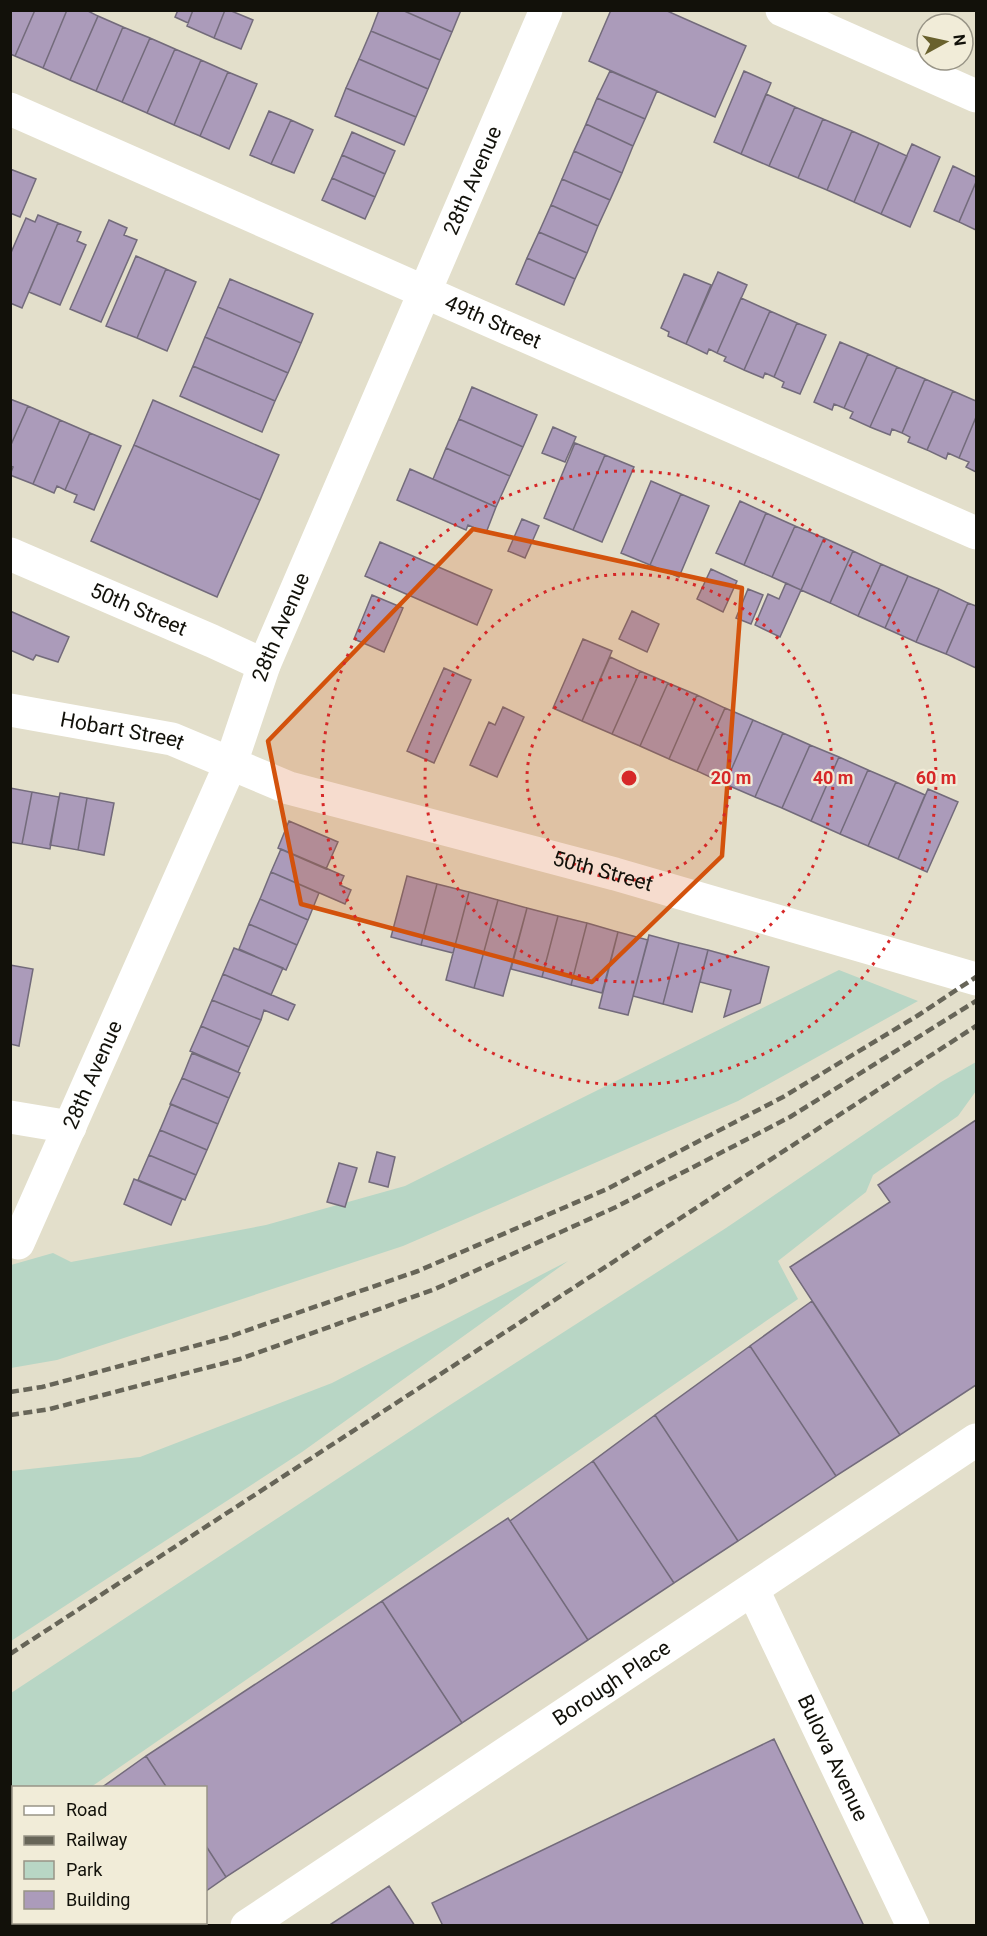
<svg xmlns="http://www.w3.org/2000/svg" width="987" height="1936" font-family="Roboto,sans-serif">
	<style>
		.green { fill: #b8d6c5 }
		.building { fill: #ab9bba; stroke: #736b7b; stroke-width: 1.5 }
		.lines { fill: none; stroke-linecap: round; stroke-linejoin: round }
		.minor { stroke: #fff; stroke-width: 33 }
		.rail { stroke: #676558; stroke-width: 4.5; stroke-dasharray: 9 4.5; stroke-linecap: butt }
		.marked { fill: #d3520c; fill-opacity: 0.2; stroke: #d3520c; stroke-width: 4.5; stroke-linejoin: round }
		.ring { fill: none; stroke: #d62828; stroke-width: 3; stroke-dasharray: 3 6 }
		.labels { text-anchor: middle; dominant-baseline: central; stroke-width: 4.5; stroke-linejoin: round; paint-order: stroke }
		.street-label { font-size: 21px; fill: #12110a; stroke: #f1ecd8 }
		.centre { fill: #d62828; stroke: #f1ecd8; stroke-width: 3 }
		.ring-label { font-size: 18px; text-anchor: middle; font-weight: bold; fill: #d62828; stroke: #f1ecd8; stroke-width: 4.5; stroke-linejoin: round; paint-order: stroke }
	</style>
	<rect width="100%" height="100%" fill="#e3dfcb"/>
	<path class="green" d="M839,970L918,1001L738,1101L403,1246L57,1360L11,1368V1265L53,1253L71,1262L266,1225L405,1186Z
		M976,1062V1091L958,1116L873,1175L866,1192L778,1261L798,1299L91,1787L14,1788L13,1841L11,1843V1693L450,1405L726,1228L941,1082Z
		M568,1261L302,1452L11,1641V1471L140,1457L332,1383Z"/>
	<path class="building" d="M10,10H35L15,56L10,54Z
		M35,10H67L43,68L15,56Z
		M67,10H86L98,16L70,80L43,68Z
		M178,10H193L188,23L175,17Z
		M193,10H225L214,38L187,26Z
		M225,10H229L253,20L241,49L214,38Z
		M379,10H402L452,32L440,60L371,31Z
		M402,10H461L452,32Z
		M611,10H665L746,46L715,117L589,61Z
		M98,16L123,27L96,91L70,80Z
		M123,27L150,38L122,102L96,91Z
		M371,31L440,60L428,89L359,59Z
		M150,38L175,49L147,113L122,102Z
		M175,49L201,60L174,125L147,113Z
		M359,59L428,89L416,117L346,88Z
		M201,60L228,72L200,136L174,125Z
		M610,71L657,91L645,119L597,98Z
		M744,71L771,83L741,154L714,142Z
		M228,72L257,84L229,149L200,136Z
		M346,88L416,117L404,145L335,116Z
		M766,94L795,107L769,166L741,154Z
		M597,98L645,119L633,146L586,124Z
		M795,107L823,119L798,178L769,166Z
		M269,111L291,120L271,164L250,155Z
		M823,119L852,131L827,190L798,178Z
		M291,120L313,130L294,173L271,164Z
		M586,124L633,146L622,173L574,151Z
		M852,131L879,143L854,202L827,190Z
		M352,132L395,151L385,174L342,155Z
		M879,143L907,156L881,214L854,202Z
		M912,144L940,157L910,227L881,214Z
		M574,151L622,173L610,200L562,179Z
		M342,155L385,174L375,197L332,178Z
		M953,166L976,177V182L959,222L934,211Z
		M10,169L36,179L20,217L10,213Z
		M332,178L375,197L365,219L322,200Z
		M562,179L610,200L598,226L551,205Z
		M976,182V230L959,222Z
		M551,205L598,226L587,253L539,232Z
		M38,215L58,223L22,308L10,303V255L26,218L35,222Z
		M109,220L127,228L124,235L137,240L101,322L70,309Z
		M58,223L81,232L77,241L86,245L60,305L29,292Z
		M539,232L587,253L575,279L527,258Z
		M136,256L166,269L137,338L106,326Z
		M527,258L575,279L564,305L516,284Z
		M166,269L196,282L167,351L137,338Z
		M718,272L747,285L717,353L709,349L707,354L686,344Z
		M684,274L711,285L686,344L668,336L669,332L661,328Z
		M230,279L313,314L301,343L218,307Z
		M741,298L770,311L744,370L724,361L726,357L717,353Z
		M218,307L301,343L288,373L205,337Z
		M770,311L797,323L774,377L765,373L763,378L744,370Z
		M797,323L826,335L800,394L782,387L784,382L774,377Z
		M205,337L288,373L275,401L193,366Z
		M840,342L868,354L844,408L834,404L832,410L814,402Z
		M868,354L897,367L870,427L850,418L853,412L844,408Z
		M193,366L275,401L262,432L180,396Z
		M897,367L925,379L902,433L892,429L890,435L870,427Z
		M925,379L953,391L927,450L908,442L910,437L902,433Z
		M472,387L537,415L523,447L459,419Z
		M953,391L976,401V417L959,458L948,453L946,459L927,450Z
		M10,399L28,406L10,447Z
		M153,400L279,455L260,500L134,445Z
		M28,406L60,420L33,484L10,475L13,467L10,466V447Z
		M976,417V472L966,467L969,462L959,458Z
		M459,419L523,447L510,476L446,448Z
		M60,420L90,433L65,490L57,486L54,493L33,484Z
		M553,427L576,437L565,462L542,453Z
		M90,433L121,446L94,510L74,502L77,495L65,490Z
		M575,443L605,455L573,530L544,518Z
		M134,445L260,500L217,597L91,541Z
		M446,448L510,476L496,507L433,479Z
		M605,455L634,467L602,542L573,530Z
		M410,469L496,507L486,533L468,525L466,530L397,500Z
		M651,481L681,494L650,565L621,553Z
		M681,494L709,506L679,577L650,565Z
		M740,501L766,513L744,565L716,553Z
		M766,513L795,526L772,577L744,565Z
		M522,519L539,526L525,558L508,551Z
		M795,526L824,538L801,590L772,577Z
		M824,538L853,551L830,603L801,590Z
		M380,542L492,590L477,625L365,576Z
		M853,551L881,564L858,616L830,603Z
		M881,564L908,576L885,628L858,616Z
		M711,569L737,581L723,612L697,599Z
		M908,576L939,589L916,642L885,628Z
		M786,583L801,590L780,637L755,625L768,594L779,599Z
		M748,589L763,595L751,624L736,618Z
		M939,589L968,603L946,654L916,642Z
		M372,595L403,608L384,652L354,639Z
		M968,603L976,606V668L946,654Z
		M10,611L69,637L58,662L36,655L33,660L10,650Z
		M632,611L659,624L647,652L619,639Z
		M583,639L612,651L582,721L553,708Z
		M610,657L640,671L612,734L582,721Z
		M444,668L471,680L434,763L407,751Z
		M640,671L668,683L640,746L612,734Z
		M668,683L697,695L669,759L640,746Z
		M697,695L725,708L697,771L669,759Z
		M503,707L524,717L497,777L470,765L489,722L495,725Z
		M725,708L753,720L725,784L697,771Z
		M753,720L783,733L755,797L725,784Z
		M783,733L810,745L782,808L755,797Z
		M810,745L839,757L811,821L782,808Z
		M839,757L868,770L840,834L811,821Z
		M868,770L896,782L868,846L840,834Z
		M896,782L925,795L898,859L868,846Z
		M10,788L32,792L22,844L10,842Z
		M928,789L958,802L927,872L898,859Z
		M32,792L59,797L50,849L22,844Z
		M60,793L87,798L78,850L50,845Z
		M87,798L114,803L104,855L78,850Z
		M289,821L338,842L326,869L278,848Z
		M281,849L344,876L340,885L351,890L345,904L271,872Z
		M271,872L319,893L308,920L260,899Z
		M407,876L437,884L421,945L391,937Z
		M437,884L469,892L453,953L421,945Z
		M469,892L498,900L474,988L446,980Z
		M260,899L308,920L297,945L249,924Z
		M498,900L527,908L503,996L474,988Z
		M527,908L558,916L542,977L511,969Z
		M558,916L587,923L571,985L542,977Z
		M587,923L618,932L602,993L571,985Z
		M249,924L297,945L286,970L239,949Z
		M618,932L648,940L628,1015L599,1008Z
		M649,935L679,943L663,1004L633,996Z
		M679,943L708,950L692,1012L663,1004Z
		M234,948L283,968L271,995L223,974Z
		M708,950L769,967L760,1003L724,1017L731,990L700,982Z
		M10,965L33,969L19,1046L10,1044Z
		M223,974L295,1005L288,1020L264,1010L261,1020L212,1000Z
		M212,1000L261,1020L249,1047L201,1026Z
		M201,1026L249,1047L238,1072L190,1051Z
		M192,1053L240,1073L229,1098L182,1078Z
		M182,1078L229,1098L218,1124L170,1104Z
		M171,1104L218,1124L207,1150L160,1130Z
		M976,1120V1385L900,1435L790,1267L890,1202L878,1185Z
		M160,1130L207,1150L196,1175L149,1155Z
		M377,1152L395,1157L388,1187L369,1182Z
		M149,1155L196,1175L185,1200L138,1180Z
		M339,1163L357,1168L345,1207L327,1202Z
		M134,1179L182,1199L171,1225L124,1204Z
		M812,1301L900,1435L836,1476L750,1346Z
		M750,1346L836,1476L738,1541L655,1415Z
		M655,1415L738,1541L674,1583L593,1461Z
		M593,1461L674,1583L588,1640L510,1521Z
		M508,1518L588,1640L462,1723L382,1601Z
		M382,1601L462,1723L226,1877L206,1846V1788H167L146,1756Z
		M774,1739L864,1926H443L432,1903Z
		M146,1756L167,1788H101Z
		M206,1846L226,1877L206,1891Z
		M14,1849V1922H158L153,1926H10V1851Z
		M389,1886L415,1926H328Z"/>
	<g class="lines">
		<g class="minor">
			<path d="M782,10L976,96"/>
			<path id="s1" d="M10,109L461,308L976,533"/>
			<path id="s2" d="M10,554L212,641L264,665"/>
			<path id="s3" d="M10,710L172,739L289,788L615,874L976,979"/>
			<path d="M10,1117L70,1127"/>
			<path id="s4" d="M18,1243L231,763L264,665L546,10"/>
			<path id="s5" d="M753,1590L913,1926"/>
			<path id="s6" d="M247,1926L976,1440"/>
		</g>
		<path class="rail" d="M10,1392L42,1387L228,1337L418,1271L607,1189L783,1097L917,1016L976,977
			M10,1415L50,1409L240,1359L435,1289L616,1207L790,1117L976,1001
			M10,1654L976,1026"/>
	</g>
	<path class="marked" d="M473,529L742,588L722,856L592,982L301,904L268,741Z"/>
	<g class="ring">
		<circle cx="629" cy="778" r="102"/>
		<circle cx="629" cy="778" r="204"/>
		<circle cx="629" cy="778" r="307"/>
	</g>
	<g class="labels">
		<g class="street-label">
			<text stroke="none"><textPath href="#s4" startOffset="1156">28th Avenue</textPath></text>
			<text stroke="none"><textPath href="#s1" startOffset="528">49th Street</textPath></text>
			<text stroke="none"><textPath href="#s2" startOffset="140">50th Street</textPath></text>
			<text stroke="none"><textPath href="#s4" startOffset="670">28th Avenue</textPath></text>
			<text stroke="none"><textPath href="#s3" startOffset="114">Hobart Street</textPath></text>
			<text stroke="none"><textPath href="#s3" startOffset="616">50th Street</textPath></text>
			<text stroke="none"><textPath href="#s4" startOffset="184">28th Avenue</textPath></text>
			<text stroke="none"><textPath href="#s6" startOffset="438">Borough Place</textPath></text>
			<text stroke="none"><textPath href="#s5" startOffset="186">Bulova Avenue</textPath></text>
		</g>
	</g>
	<circle cx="629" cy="778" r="9" class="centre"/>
	<g class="ring-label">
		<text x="731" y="784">20 m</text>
		<text x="833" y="784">40 m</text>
		<text x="936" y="784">60 m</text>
	</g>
	<rect width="987" height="1936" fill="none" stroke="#12110a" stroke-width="24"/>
	<rect x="12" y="1786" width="195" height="138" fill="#f1ecd8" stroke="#989486" stroke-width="1.5"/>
	<rect x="24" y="1806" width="30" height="9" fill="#ffffff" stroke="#989486" stroke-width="1.5"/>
	<text x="66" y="1816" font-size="18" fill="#12110a">Road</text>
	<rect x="24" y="1836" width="30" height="9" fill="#676558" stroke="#989486" stroke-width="1.5"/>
	<text x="66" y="1846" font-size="18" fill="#12110a">Railway</text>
	<rect x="24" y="1861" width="30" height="18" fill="#b8d6c5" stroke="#989486" stroke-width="1.5"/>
	<text x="66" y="1876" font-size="18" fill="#12110a">Park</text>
	<rect x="24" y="1891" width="30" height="18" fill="#ab9bba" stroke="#989486" stroke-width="1.5"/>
	<text x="66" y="1906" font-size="18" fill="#12110a">Building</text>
	<g transform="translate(945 42) rotate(82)"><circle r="28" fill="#f1ecd8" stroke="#989486" stroke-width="1.5"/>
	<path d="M0-4.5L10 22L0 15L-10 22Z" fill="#69612d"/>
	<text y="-9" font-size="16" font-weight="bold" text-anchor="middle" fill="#12110a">N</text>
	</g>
</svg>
